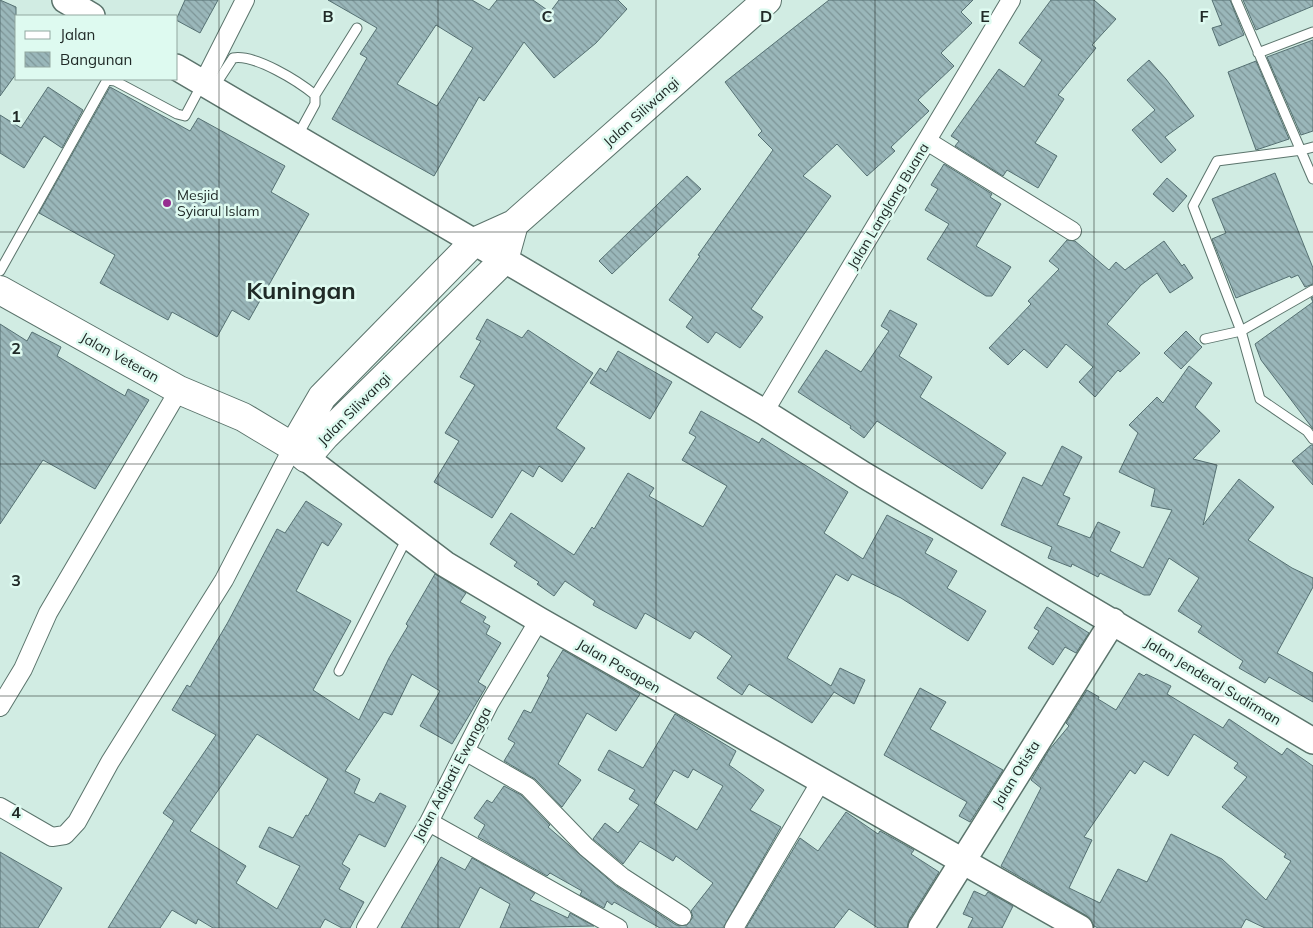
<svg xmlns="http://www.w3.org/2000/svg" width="1313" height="928" font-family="Mulish,sans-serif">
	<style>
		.building { fill: url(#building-back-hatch); stroke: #567173; fill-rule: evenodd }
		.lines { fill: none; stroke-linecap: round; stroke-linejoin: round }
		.lane-casing { stroke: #5b746c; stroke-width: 11 }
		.street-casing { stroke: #5b746c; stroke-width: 20 }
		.secondary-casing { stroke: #5b746c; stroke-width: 28 }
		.primary-casing { stroke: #5b746c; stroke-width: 30 }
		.lane { stroke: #fff; stroke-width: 9 }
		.street { stroke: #fff; stroke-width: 18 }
		.secondary { stroke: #fff; stroke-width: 25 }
		.primary { stroke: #fff; stroke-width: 28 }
		.grid { fill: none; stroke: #202a27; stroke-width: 1; stroke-opacity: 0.55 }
		.poi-dot { fill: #962d90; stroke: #defaf0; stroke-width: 2 }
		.labels { text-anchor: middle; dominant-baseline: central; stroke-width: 5; stroke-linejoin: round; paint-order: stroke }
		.street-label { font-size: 14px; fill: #202a27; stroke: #defaf0 }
		.poi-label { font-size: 14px; fill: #202a27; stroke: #defaf0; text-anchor: start }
		.town-label { font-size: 24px; font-weight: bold; fill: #202a27; stroke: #defaf0 }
		.grid-label { font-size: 16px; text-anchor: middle; font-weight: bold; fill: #202a27; stroke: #defaf0; stroke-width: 5; stroke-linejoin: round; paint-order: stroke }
	</style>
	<defs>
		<pattern id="building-back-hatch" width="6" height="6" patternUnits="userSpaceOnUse" patternTransform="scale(1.25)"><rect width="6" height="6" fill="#9ab7ba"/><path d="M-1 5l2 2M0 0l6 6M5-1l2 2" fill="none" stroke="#7d9597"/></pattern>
	</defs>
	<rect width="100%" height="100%" fill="#d1ece3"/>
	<path class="building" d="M0,0L16,7V74L0,96Z
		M185,0H218L200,33L176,20Z
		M328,0H472L489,10L497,0H533L550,12L559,0H618L627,9L596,43L554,78L524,42L484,101L479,97L434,176L332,119L367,58L360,54L377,28ZM436,25L473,48L437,106L397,84Z
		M829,0H973L961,12L972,23L941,53L954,66L918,100L929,111L891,147L895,151L867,176L837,144L803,176L831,196L751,309L763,317L740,348L716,332L708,343L686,327L693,317L669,300L700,256L698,255L773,150L758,135L762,131L725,82Z
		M1051,0H1094L1116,19L1092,45L1096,48L1058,95L1064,99L1035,143L1057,156L1038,188L1007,170L1003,176L955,146L959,141L951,136L999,69L1024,87L1042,60L1019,43Z
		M1212,0H1230L1244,35L1219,46L1212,28L1222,25Z
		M1243,0H1313V6L1256,30Z
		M1313,40V131L1301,135L1267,57Z
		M1149,60L1166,79L1194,116L1165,137L1176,150L1161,163L1132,130L1155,110L1127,80Z
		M1256,61L1289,139L1256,150L1228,72Z
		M48,87L83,110L62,148L44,136L24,168L0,153V115L21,128Z
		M110,87L190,131L198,118L285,166L271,192L309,214L249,320L232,310L217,337L172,312L168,320L100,283L115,255L39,213Z
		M944,164L992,194L990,197L1001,204L976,246L1011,267L992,296H986L927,259L949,224L925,210L938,189L931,185Z
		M1275,173L1313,268V284L1305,287L1298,275L1291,278L1290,276L1236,298L1212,239L1226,233L1212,199Z
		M687,176L701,189L612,274L599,261Z
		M1167,178L1187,196L1173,212L1153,194Z
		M1067,240L1075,241L1109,270L1116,262L1125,270L1164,241L1182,266L1184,264L1193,278L1170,293L1157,273L1141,285L1107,324L1140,353L1120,372L1118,370L1095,397L1079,382L1093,367L1066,344L1047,368L1024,349L1008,365L989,348L1031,304L1028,301L1059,269L1049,261Z
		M1313,297V429L1261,360L1255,344L1313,302L1311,298Z
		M890,310L917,324L899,356L932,377L920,397L1006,453L982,489L877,421L864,438L850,428L851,426L798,392L826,350L861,372L889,331L881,326Z
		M487,319L522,338L528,330L593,373L556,428L585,448L562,482L539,466L533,477L522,470L492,518L434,482L459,441L445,433L475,385L460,377L481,341L476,339Z
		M0,324L27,341L32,332L61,347L57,356L125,396L128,389L149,400L95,489L43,460L0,524Z
		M1186,331L1202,347L1181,369L1164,353Z
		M618,351L672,382L650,419L590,383L600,368L606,372Z
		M1189,366L1212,383L1195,407L1220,431L1193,459L1217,465L1203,525L1239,479L1274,507L1248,540L1292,568L1313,578V587L1277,653L1313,673V702L1269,677L1265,683L1239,668L1243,661L1198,632L1202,626L1178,611L1199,578L1169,558L1150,595H1144L1100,573L1098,577L1072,564L1071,567L1048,558L1052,547L1001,525L1023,477L1042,486L1062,446L1082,457L1063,495L1070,498L1057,525L1090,538L1098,522L1120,532L1110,551L1143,568L1172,510L1151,506L1155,489L1119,472L1138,433L1129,425L1157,397L1163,403Z
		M701,411L759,443L762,438L848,492L824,533L863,559L887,515L933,539L925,553L957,571L947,588L986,611L968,641L901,598L852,574L848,581L836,574L787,658L831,686L840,668L865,680L854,704L834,692L812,723L749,684L742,695L717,678L732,656L695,631L690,639L645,613L636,629L593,605L595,601L565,581L554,596L537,584L539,582L514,566L517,562L490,544L511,513L574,555L592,527L594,529L628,473L654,488L649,496L703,527L727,486L682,460L696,437L689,433Z
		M1311,445H1313V485L1292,461Z
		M306,501L342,524L328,546L322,542L296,591L351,621L313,690L359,720L389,658L408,626L406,624L435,574L466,593L460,602L486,617L483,622L490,626L486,634L501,643L478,682L486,687L452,744L420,726L440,691L412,674L392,715L384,712L345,771L360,779L354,793L374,803L380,793L406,806L385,847L359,834L342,864L350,869L339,889L364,902L350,928H342L325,919L320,928H213L198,919L196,924L172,910L160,928H108L174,821L163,813L216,735L172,710L187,685L190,687L228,622L277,529L285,533ZM257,734L328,779L308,816L306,815L293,838L269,827L259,847L300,866L277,909L236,883L246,866L190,831Z
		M1047,607L1089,633L1076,653L1065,647L1053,665L1028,648L1039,631L1034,628Z
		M563,650L640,694L616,731L587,713L558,764L581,780L562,807L535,779L504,761L515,743L508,739L524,710L531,713L549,678L547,676Z
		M1139,673L1144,676L1146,674L1171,686L1167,694L1223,728L1229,719L1282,755L1287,748L1313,766V928H1265L1246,919L1241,928H1098L1094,926L1087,916L1001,866L1041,788L1031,780L1049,750L1069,726L1066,723L1087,690L1099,697L1098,699L1116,710ZM1194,734L1238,763L1234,768L1247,777L1222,807L1286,854L1284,857L1291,861L1266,900L1222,859L1171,834L1147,882L1118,869L1100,903L1069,888L1092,840L1084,837L1130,770L1135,774L1144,761L1168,776Z
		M920,688L946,702L930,729L1003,770L970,822L959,816L967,802L884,755Z
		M675,714L736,751L729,765L764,790L750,810L781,827L723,928H660L614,902L612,905L607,901L604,908L580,895L582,891L550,873L547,876L478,837L485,825L474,818L487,800L492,803L504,786L521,795L550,825L548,827L615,885L676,925H687L693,917L691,911L713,883L676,856L673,861L640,841L623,864L593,839L605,823L618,833L639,805L629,799L635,790L598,770L609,750L643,768ZM693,769L723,786L697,830L654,803L674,770L688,778Z
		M846,812L878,834L880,831L914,850L911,854L939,872L909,920L907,928H878L849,909L834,928H746L800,838L818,851Z
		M0,852L62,888L38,928H0Z
		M441,857L465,870L472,858L535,893L530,900L568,918L570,913L594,926L500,928L510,904L480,887L459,928H401Z
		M974,891L985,896L988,892L1013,906L1002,928H968L973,918L963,914Z"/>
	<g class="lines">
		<g class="lane-casing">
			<path id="lane" d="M1236,0L1313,179
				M1258,53L1313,32
				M214,87L233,58C255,54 298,81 315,95V104L297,137
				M315,95L357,28
				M1313,147L1302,150L1217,161L1193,206L1241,331L1260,399L1307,431L1313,439
				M0,271L107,80L115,81L177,114L185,116L202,84
				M1205,339L1241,331L1313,290
				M339,671L407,538"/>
		</g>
		<g class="street-casing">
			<path id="street" d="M203,83L245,0
				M927,141L1072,231
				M764,412L1011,0
				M0,707L23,669L48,613L179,390
				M465,751L528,787L586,847L622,877L682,916
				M0,807L52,837L65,835L77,822L110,762L224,580L293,447
				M429,822L618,928
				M366,928L429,822L489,704L539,620
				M734,928L821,781"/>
		</g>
		<g class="secondary-casing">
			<path id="secondary" d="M65,0L92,16
				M176,67L764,412L864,475L1313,741
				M306,458L445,564L539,620L1080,928
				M921,928L1113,621"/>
		</g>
		<g class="primary-casing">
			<path id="primary" d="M0,290L179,390L243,417L293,447L306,458L325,436L504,260L514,224
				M293,447L322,397L474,242L514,224L767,0"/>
		</g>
		<use href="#lane" class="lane"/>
		<use href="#street" class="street"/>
		<use href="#secondary" class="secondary"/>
		<use href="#primary" class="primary"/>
	</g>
	<path class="grid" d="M219,0V928M438,0V928M656,0V928M875,0V928M1094,0V928M0,232H1313M0,464H1313M0,696H1313"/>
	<circle class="poi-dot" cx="167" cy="203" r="5"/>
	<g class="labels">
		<g class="street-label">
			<text transform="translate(641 112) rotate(-42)">Jalan Siliwangi</text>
			<text transform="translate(888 206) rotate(-59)">Jalan Langlang Buana</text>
			<text transform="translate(120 357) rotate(29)">Jalan Veteran</text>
			<text transform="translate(354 409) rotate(-45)">Jalan Siliwangi</text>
			<text transform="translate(619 666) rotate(30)">Jalan Pasapen</text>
			<text transform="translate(1213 681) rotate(31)">Jalan Jenderal Sudirman</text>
			<text transform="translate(452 774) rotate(-62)">Jalan Adipati Ewangga</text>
			<text transform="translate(1016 774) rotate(-58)">Jalan Otista</text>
		</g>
		<g class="poi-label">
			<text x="177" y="195">Mesjid<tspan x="177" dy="16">Syiarul Islam</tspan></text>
		</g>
		<g class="town-label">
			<text x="301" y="290">Kuningan</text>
		</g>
	</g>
	<g class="grid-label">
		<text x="328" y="22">B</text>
		<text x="547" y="22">C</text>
		<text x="766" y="22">D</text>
		<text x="985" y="22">E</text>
		<text x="1204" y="22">F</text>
		<text x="16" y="122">1</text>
		<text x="16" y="354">2</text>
		<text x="16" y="586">3</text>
		<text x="16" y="818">4</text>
	</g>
	<rect x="15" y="15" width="162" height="65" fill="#defaf0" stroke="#92a7a0"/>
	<rect x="25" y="31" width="25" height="8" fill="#ffffff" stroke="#92a7a0"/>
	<text x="60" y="40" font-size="15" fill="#202a27">Jalan</text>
	<rect x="25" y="52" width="25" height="15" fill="url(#building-back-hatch)" stroke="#92a7a0"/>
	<text x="60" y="65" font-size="15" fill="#202a27">Bangunan</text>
</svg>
